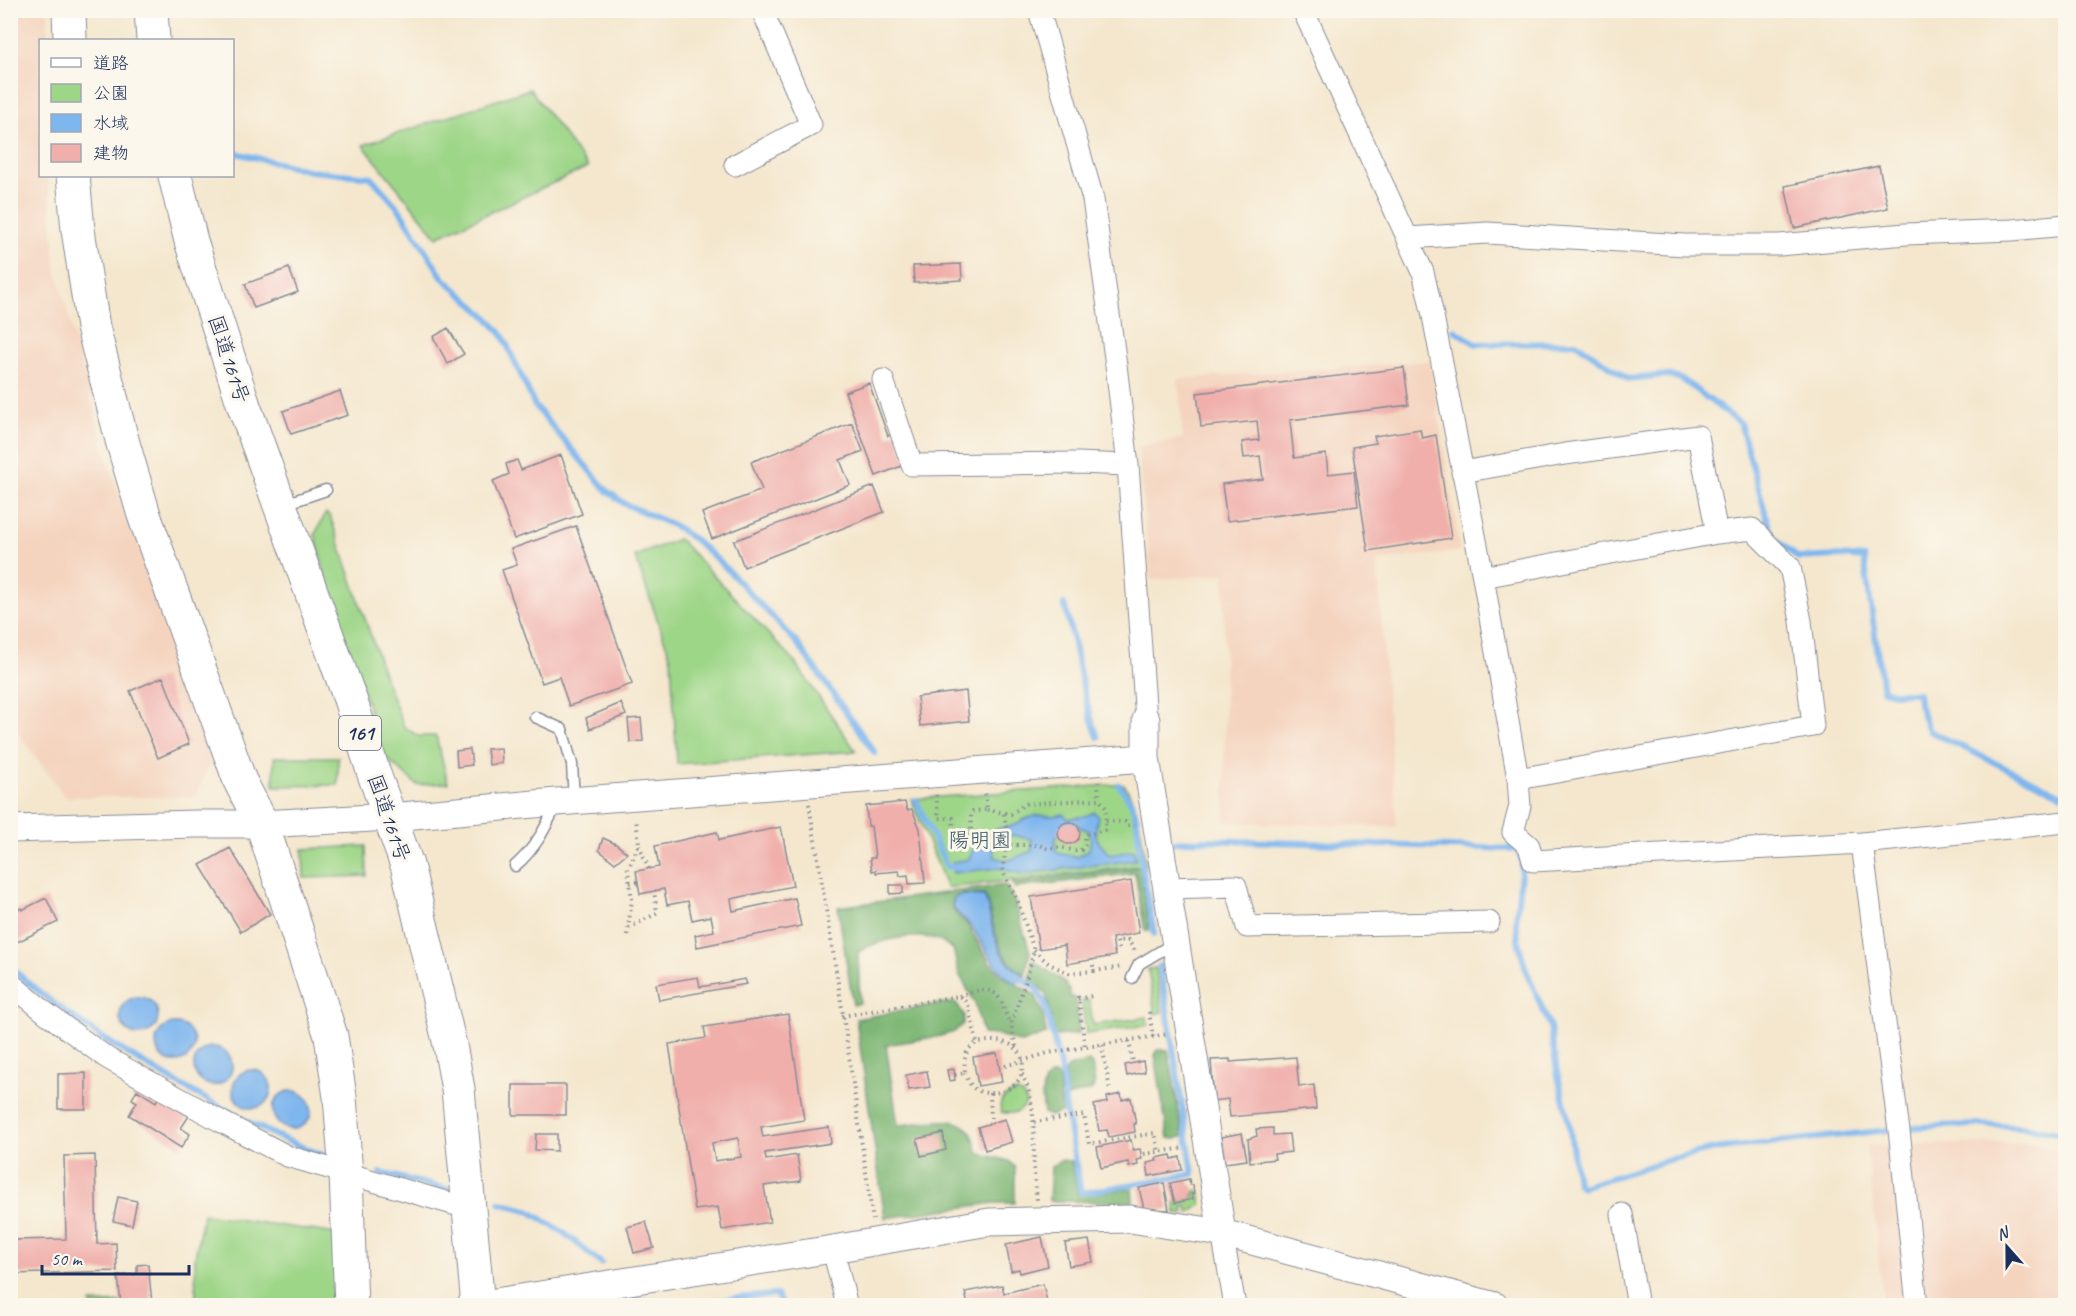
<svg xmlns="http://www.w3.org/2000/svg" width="2076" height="1316" font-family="Caveat,'Klee One',sans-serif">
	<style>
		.built { fill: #f4d4bf }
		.green { fill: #9ed688; stroke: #5c8273; stroke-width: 1.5 }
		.forest { fill: #7eb774; stroke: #4c7369; stroke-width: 1.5 }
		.water { fill: #7eb6ee; stroke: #4c72a6; stroke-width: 1.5; fill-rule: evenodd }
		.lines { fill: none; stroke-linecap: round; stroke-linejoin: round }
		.stream { stroke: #7eb6ee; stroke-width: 6 }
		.building { fill: #f0afab; fill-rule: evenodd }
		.service-casing { stroke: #888b96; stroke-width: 13 }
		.minor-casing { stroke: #888b96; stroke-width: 23 }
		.tertiary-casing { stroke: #888b96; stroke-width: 29 }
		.trunk-casing { stroke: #888b96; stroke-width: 35 }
		.path { stroke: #888b96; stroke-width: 4; stroke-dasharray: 1.5 4.5; stroke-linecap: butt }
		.service { stroke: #fff; stroke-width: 10 }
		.minor { stroke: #fff; stroke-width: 21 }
		.tertiary { stroke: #fff; stroke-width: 27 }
		.trunk { stroke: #fff; stroke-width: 33 }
		.labels { text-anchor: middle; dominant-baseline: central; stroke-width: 6; stroke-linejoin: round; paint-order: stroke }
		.shield { fill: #fbf7ec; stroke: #5e6b89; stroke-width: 1.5 }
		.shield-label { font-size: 20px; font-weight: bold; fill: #1b2f5e }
		.street-label { font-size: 21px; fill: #1b2f5e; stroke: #fbf7ec }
		.park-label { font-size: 21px; fill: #3c5968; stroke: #fbf7ec }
	</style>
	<rect width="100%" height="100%" fill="#fbf7ec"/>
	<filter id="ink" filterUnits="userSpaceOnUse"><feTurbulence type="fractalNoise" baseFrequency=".0167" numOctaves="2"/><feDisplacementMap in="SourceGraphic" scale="12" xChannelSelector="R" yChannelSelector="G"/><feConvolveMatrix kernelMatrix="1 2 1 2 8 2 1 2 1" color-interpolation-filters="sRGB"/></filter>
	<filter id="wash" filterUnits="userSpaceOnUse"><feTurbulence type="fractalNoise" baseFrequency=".008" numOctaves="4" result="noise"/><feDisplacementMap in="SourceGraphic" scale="24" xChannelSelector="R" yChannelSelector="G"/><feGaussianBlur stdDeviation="1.35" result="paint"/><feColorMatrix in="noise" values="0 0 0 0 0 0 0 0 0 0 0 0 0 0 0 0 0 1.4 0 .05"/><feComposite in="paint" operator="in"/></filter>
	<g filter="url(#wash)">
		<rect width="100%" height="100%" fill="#f4e7ce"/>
		<path class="built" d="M10,11H48L47,40H40V176H48L56,269L108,463L158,594L215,753L195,797H65L18,733L11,716Z
			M1430,361L1460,551L1377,561L1397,827L1225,822L1224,574L1151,580L1138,447L1183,438L1178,379Z
			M2035,1143L2065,1152V1305H1884L1867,1145Z"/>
		<path class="green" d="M530,89L588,167L437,237L363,145Z
			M326,513L330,516L387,683L404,727L418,736H436L448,783L417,785L385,757L329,592L315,534Z
			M679,539L794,661L856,751L677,764L671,659L635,556Z
			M274,757H338V785L274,786Z
			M1124,784C1141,812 1141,833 1146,865L947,888L911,799Z
			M366,846L367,876L304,878L303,849Z
			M1156,968L1162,1012L1155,1014L1148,969Z
			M1089,1000L1093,1025L1147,1017L1148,1025L1086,1034L1082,1001Z
			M1016,1092L1023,1094L1026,1103C1021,1114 1012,1115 1001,1112C998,1099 1005,1096 1016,1092Z
			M1199,1190L1201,1205L1189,1213L1187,1206L1183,1207L1184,1214L1176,1213L1175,1203L1193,1199V1195L1195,1194V1191Z
			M203,1214L336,1234L337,1305L91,1306V1303L196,1301L195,1258Z"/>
		<path class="forest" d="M1140,867L1149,930L1145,931L1135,873L1015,888L1012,883Z
			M1006,885L1015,903L1030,952L1025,975C992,955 997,928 985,895L963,894L954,897L952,907L957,915L967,924L990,963L1001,975L1035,995L1043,1014L1046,1034L1021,1043L999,1035L983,1034L975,1003L959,974L953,949C947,946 939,939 932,938C908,934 878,940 858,952L860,1003L853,1005L838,907Z
			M1033,960C1047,973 1068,977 1071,997L1076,998L1079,1034L1055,1036L1046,993L1030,980Z
			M942,1003H956L964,1015L963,1024L954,1032L941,1036L886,1045L898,1125C919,1125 954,1112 970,1131C974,1136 976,1146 978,1153L1009,1161L1015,1167V1203H994L885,1218L856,1019Z
			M1158,1050H1168L1183,1136L1176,1139L1168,1138L1155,1055Z
			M1088,1062L1092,1064L1095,1085L1091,1090L1067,1097L1065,1072L1069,1067Z
			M1051,1075H1057L1059,1078L1062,1112L1050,1116L1044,1113C1042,1100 1039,1083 1051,1075Z
			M1062,1160L1072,1162L1078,1195L1132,1188L1133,1202L1049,1201L1051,1167Z"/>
		<path class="water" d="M1094,812L1098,816C1093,837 1096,842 1111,855L1134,850L1136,860L1022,874L999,868L953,873L952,862L969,859L980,834C987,837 993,832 999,828C1016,829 1019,819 1034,816C1045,813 1050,819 1063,814L1068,819C1078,816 1085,818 1094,812ZM1075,825L1089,831L1091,838L1089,850L1078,857L1057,853C1051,835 1060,832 1075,825ZM1013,835L1032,840V851L1007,861L995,857L993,852L998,842Z
			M963,895L984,896C987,901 988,907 989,914C997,944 998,959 1026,977L1022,975L1017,984C991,970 986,945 969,924C963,917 957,914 952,906L955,897Z
			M120 1016a19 19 0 1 1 38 0a19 19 0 1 1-38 0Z
			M156 1043a19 19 0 1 1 38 0a19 19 0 1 1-38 0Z
			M194 1066a19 19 0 1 1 38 0a19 19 0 1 1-38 0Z
			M233 1089a19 19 0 1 1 38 0a19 19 0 1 1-38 0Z
			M273 1110a19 19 0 1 1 38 0a19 19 0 1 1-38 0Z"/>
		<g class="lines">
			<path class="stream" d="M232,152L311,171L371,177L399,209L443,278L486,316L503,336L535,406L607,491L625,504L675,526L695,540L723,565L797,643L875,753
				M1454,330L1476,344L1576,343L1628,379L1668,375L1683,380L1740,423L1772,536L1798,558L1838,556L1864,558L1883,690L1893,693H1918L1919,704L1929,731L2066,797
				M1064,604C1077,648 1081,694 1098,737
				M1119,785L1132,804L1137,820L1140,854L1154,934
				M916,800L947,867H960
				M1173,842L1205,840L1518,849L1522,863L1516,921L1519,945L1526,970L1550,1027L1557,1072L1569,1123L1577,1183L1581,1187L1672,1159L1714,1149L1889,1130
				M10,967C64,1016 124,1053 186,1088C232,1114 276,1138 325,1156
				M1015,976L1035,987L1044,1001L1062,1073L1066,1111L1081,1193L1193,1174L1160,966
				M1907,1128C1959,1124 2014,1122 2066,1135
				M381,1173L458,1192
				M500,1203L527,1210L563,1232L601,1263
				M629,1296C677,1315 728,1295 777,1295L782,1306"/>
		</g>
		<g id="blocks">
			<path class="building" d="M1879,166L1888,208L1794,228L1785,186Z
				M961,264L962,280L914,283L913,266Z
				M289,268L298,292L254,308L245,284Z
				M448,328L464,354L448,364L433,337Z
				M1404,368L1409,405L1290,420L1294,458L1326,454L1328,474L1354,471L1358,506L1227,521L1222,484L1263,479L1260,456L1244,458L1242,442L1259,440L1257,421L1201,427L1197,393Z
				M869,383L888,436L896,433L907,464L876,476L845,392Z
				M340,391L348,415L291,434L283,411Z
				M852,423L863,451L840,460L850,485L712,539L702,513L762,490L751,462Z
				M1420,429L1422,438L1436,435L1451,538L1368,551L1352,447L1376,443L1374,436Z
				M561,455L582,514L514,539L493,481L509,474L506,464L517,460L521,470Z
				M874,486L884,512L744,567L734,541Z
				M576,526L632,684L569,706L559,677L542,683L502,570L517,565L511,549Z
				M163,677L189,744L158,758L130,691Z
				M966,691L969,721L920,726L917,697Z
				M621,703L626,715L590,729L586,718Z
				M641,718L643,741L630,742L628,719Z
				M501,748L502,763L489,765L487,749Z
				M470,749L472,765L457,767L456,751Z
				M905,802L907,810L912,809L920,829L925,883L909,884L908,875L900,876L899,871L876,873V870L872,871L870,858H875L871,826H868L866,806Z
				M1058 833a11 11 0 1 1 22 0a11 11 0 1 1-22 0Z
				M781,827L793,886L731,899L733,911L795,898L801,926L697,947L695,935L714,931L711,916L692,920L688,901L667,905L664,889L640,894L636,871L659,867L655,846L717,832L719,840Z
				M603,838L616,844L627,853L615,863L599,850Z
				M230,848L270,914L241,932L200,865Z
				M1131,881L1139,933L1112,938L1115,956L1067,964L1065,945L1039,949L1031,897Z
				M890,885H903V893L890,894Z
				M46,898L58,922L13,944L10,940V913L21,908L22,910Z
				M698,977L700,987L745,979L747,984L659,1000L656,984Z
				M788,1014L804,1120L761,1127L763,1137L829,1127L831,1143L765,1153L766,1160L797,1155L801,1181L764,1186L770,1222L722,1230L718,1207L695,1210L669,1044L706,1038L704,1027ZM738,1138L741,1157L715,1161L712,1143Z
				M997,1053L1002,1082L978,1086L973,1057Z
				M1296,1057L1299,1087L1314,1085L1316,1109L1230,1117L1228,1099L1214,1101L1211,1060L1230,1059V1062Z
				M1143,1061L1145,1072L1127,1076L1125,1065Z
				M954,1069L955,1080L949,1081L947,1070Z
				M927,1071L930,1087L909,1090L906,1075Z
				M86,1073V1109H58V1074Z
				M513,1085H566V1115H513Z
				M137,1090L156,1102L159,1097L189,1116L181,1128L190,1134L181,1148L129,1115L137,1102L132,1099Z
				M1121,1094L1122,1100L1131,1098L1136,1124H1134L1135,1132L1109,1137L1107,1130L1099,1131L1094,1105L1108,1102L1107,1097Z
				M1005,1119L1012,1142L985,1150L978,1127Z
				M1273,1128V1135L1289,1134L1291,1152L1274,1154L1275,1159L1250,1162L1248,1139L1257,1136L1256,1129Z
				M943,1133L946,1150L921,1156L917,1139Z
				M1242,1133L1247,1160L1225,1163L1221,1137Z
				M536,1134H557V1151L535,1150Z
				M1131,1140L1133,1150L1140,1149L1142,1159L1137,1160L1138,1165L1129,1167L1128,1162L1101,1168L1097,1147Z
				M95,1155L97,1244L116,1243L117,1271L10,1274V1240L66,1239L64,1156Z
				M1171,1155L1172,1159L1180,1157L1182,1170L1149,1176L1147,1163L1157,1161L1156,1158Z
				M1189,1179L1190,1185H1193L1194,1194H1192L1193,1199L1175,1203L1170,1183Z
				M1164,1183L1169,1210L1144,1209L1139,1188Z
				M118,1197L137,1201L132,1225L113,1221Z
				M646,1222L654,1248L634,1253L627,1227Z
				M1042,1237L1048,1266L1020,1273L1019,1269L1011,1271L1006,1245Z
				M1089,1240L1093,1262L1069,1266L1065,1243Z
				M148,1264L152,1303L121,1306L118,1276L137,1274V1265Z
				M1043,1284L1048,1306H968L965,1292L1002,1285L1004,1293Z"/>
		</g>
	</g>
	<g filter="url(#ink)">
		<use href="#blocks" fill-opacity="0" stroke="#888b96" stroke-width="1.5"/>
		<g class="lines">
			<g class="service-casing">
				<path id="service" d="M282,505L326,490
					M535,717L562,729L572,764L574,801
					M515,866C536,848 546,827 557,803
					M1132,978L1139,964L1174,943"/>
			</g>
			<g class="minor-casing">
				<path id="minor" d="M1039,10L1093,199L1116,365L1128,465L1146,720
					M1303,10L1423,272L1432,311L1483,577L1518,779L1520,806L1513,832L1529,846L1533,861L1862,843L2066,822
					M735,165L811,125L762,10
					M1408,238L1487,233L1685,245H1779L1906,234L2012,230L2066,225
					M883,380L912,465L1078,463L1128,465
					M1462,472L1565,454L1698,436L1717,533
					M1483,577L1717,533L1752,529L1790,567L1801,621L1813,726L1518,779
					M1862,843L1900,1139L1917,1306
					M1168,888L1236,886L1247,927L1489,922
					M10,983L46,1013L107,1058L222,1122L287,1156L470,1209
					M1622,1214L1638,1306
					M1222,1233L1235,1306
					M833,1249L847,1306"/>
			</g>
			<g class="tertiary-casing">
				<path id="tertiary" d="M1146,720V758L1222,1233
					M10,829L196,824H262L391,817L557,802L1146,758
					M470,1306L833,1249L989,1222L1130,1219L1222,1233L1495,1306"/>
			</g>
			<g class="trunk-casing">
				<path id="trunk" d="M69,10L70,40
					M151,10L153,40
					M73,176L78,230L93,327L122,440L144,515L240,781L262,824L331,1036L340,1097L346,1174L351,1306
					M175,176L191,241L244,406L350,699L374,774L407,865L450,1045L458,1089L478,1306"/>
			</g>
			<path class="path" d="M936,795L939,818H953L954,839L971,838V813L973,811L987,810L985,790
				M809,804L840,995L873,1220
				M987,810L1011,814L1025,804L1099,799L1098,782
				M1004,814L1008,837L1006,845H1039L1048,849L1060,847L1075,851L1081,850L1085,845V835L1105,830L1106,808L1099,799
				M1106,821L1125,822L1127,826H1134
				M639,845L649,869
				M1006,845L1003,869L1004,874L1018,902L1034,950L1028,974L1011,1024L1016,1047
				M630,883L638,882
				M629,928L657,913L654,891
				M627,935L632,900L628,869L639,844L636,819
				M1034,950L1049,964L1069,973L1094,971L1092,960
				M1114,951L1119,950L1117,941L1128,940L1135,951
				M1094,971L1122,967
				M959,996C972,992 989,984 999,998C1005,1006 1005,1016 1011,1024
				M1078,996L1085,1047
				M1078,999L1092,996
				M1149,1012L1153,1037
				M842,1016L959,996L968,1004L977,1043C998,1037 1028,1043 1022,1072C1019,1089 994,1097 979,1091C971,1088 968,1081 965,1073
				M1129,1041L1133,1063
				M1102,1045L1110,1090
				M1005,1066L1048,1053L1169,1034
				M1022,1074C1037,1103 1033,1135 1034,1167C1034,1178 1036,1189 1037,1200
				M955,1075L965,1073C964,1059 964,1050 977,1043
				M990,1093L991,1118
				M1034,1122L1084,1115L1089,1144L1155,1133L1159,1152
				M1144,1154L1185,1148"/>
			<use href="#service" class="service"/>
			<use href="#minor" class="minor"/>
			<use href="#tertiary" class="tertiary"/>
			<use href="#trunk" class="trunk"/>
		</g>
	</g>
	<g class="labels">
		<rect class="shield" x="339" y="716" width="42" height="34" rx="4.5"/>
		<g class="shield-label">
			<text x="360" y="733">161</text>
		</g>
		<g class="street-label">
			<text transform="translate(229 359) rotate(72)">国道161号</text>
			<text transform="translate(389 818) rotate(71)">国道161号</text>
		</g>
		<g class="park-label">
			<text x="980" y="840">陽明園</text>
		</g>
	</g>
	<rect width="2076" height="1316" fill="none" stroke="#fbf7ec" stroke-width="36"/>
	<rect x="39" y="39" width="195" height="138" fill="#fbf7ec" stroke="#a1a7b3" stroke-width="1.5"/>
	<rect x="51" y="58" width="30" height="9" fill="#ffffff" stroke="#a1a7b3" stroke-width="1.5"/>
	<text x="93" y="69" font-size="18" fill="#1b2f5e">道路</text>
	<rect x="51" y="84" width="30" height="18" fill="#9ed688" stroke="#a1a7b3" stroke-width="1.5"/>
	<text x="93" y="99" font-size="18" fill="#1b2f5e">公園</text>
	<rect x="51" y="114" width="30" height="18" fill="#7eb6ee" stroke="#a1a7b3" stroke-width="1.5"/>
	<text x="93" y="129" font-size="18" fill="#1b2f5e">水域</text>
	<rect x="51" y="144" width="30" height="18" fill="#f0afab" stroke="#a1a7b3" stroke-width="1.5"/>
	<text x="93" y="159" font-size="18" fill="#1b2f5e">建物</text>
	<g transform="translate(2007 1247) rotate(339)" stroke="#fbf7ec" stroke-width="4.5" paint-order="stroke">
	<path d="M0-4.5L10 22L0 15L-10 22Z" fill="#1b2f5e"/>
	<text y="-9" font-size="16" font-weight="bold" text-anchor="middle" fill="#1b2f5e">N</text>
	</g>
	<path d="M42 1265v9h147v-9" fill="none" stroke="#1b2f5e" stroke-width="3"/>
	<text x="51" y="1265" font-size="18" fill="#1b2f5e" stroke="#fbf7ec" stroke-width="4.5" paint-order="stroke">50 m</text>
</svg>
